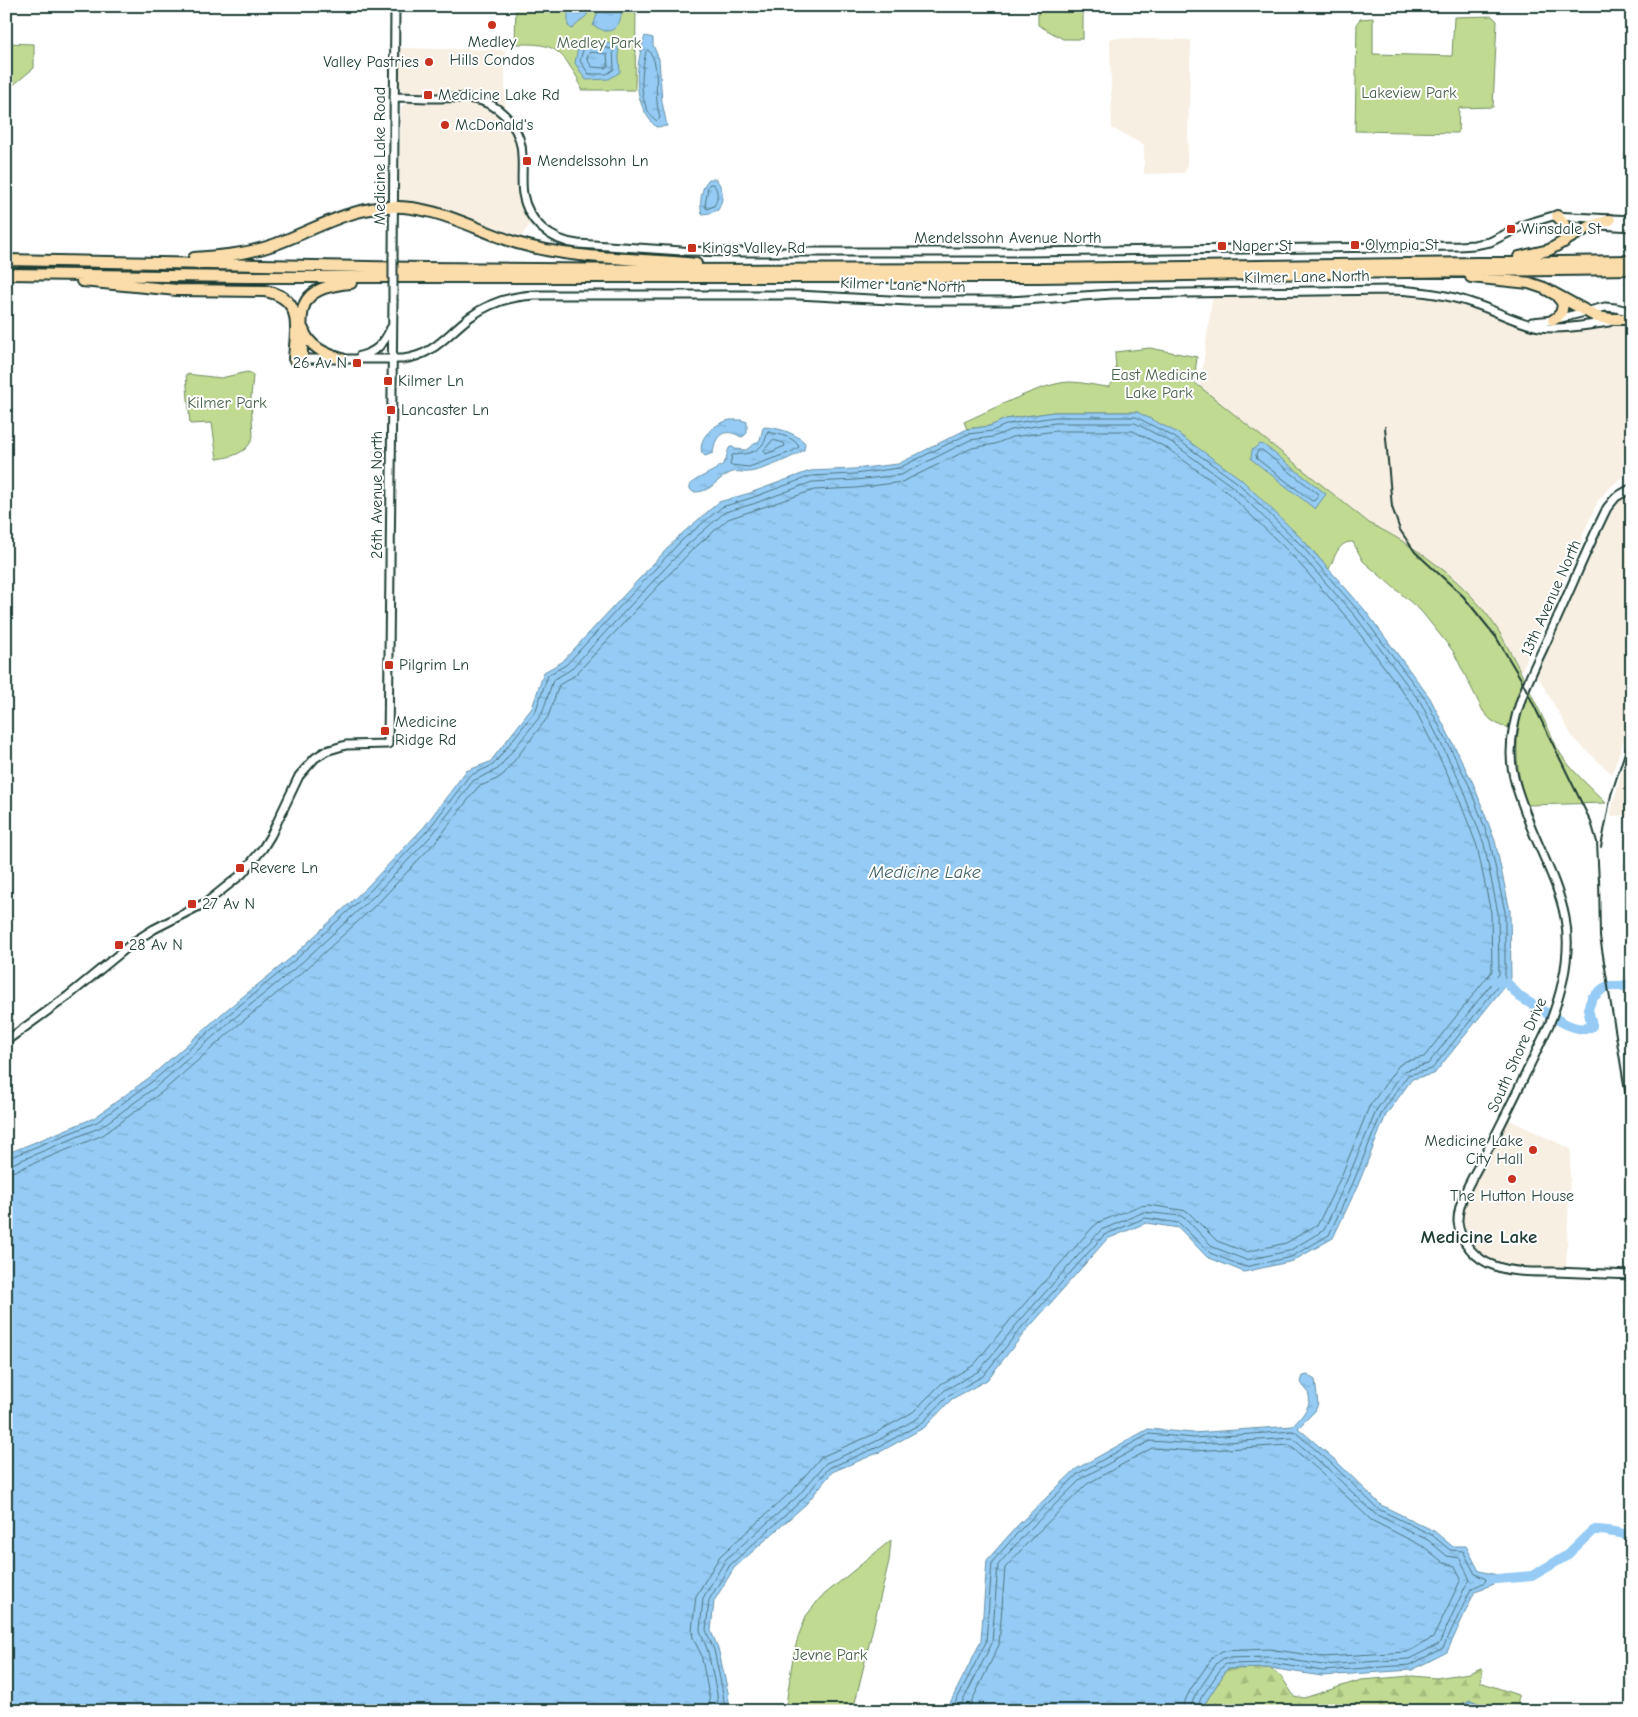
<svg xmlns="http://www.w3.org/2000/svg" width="1638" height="1717" font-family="'Comic Neue',sans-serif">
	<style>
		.built { fill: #f7efe1 }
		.green { fill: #c1da91; stroke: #708c62 }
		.forest { fill: url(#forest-firs); stroke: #708c62 }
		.water { fill: url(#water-ripples); stroke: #6692a7 }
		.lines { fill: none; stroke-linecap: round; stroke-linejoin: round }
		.shore { stroke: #4e7681; stroke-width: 1 }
		.river { stroke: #95cbf4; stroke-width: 10 }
		.minor-casing { stroke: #1f3d34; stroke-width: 11 }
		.highway-casing { stroke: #1f3d34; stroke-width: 14 }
		.minor { stroke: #fff; stroke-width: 7 }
		.highway { stroke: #fbddab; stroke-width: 10 }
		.rail { stroke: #1f3d34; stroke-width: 2 }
		.minor-bridge-casing { stroke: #1f3d34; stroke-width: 11; stroke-linecap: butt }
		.minor-bridge { stroke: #fff; stroke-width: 7 }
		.poi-dot { fill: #c8321e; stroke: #fff; stroke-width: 2 }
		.labels { text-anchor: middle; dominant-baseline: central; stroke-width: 4; stroke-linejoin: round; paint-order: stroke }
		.poi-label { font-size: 16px; fill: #1f3d34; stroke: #fff; text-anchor: start }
		.park-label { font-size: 16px; fill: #48644b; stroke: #fff }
		.street-label { font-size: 16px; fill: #1f3d34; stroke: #fff }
		.water-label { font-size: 18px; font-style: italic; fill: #3c6064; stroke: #fff }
		.quarter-label { font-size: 19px; font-weight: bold; fill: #1f3d34; stroke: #fff }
	</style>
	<defs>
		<pattern id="forest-firs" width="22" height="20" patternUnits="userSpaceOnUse" patternTransform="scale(1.25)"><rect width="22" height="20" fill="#c1da91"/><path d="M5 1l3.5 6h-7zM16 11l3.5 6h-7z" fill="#a5bc7e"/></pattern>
		<pattern id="water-ripples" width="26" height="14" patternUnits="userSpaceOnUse" patternTransform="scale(1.25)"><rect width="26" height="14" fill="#95cbf4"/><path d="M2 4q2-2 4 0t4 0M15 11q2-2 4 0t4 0" fill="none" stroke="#80afd2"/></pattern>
	</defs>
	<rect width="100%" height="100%" fill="#fff"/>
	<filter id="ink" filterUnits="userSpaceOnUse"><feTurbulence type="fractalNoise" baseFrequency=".02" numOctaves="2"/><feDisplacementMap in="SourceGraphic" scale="10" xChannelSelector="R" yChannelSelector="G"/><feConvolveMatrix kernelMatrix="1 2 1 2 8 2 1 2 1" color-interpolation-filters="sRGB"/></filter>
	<g filter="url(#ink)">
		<path class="built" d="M1110,38L1191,40L1187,168L1184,173L1144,174V145L1112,128Z
			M399,48L505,50V110L486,99L472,95L454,93L407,94L403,92L400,86Z
			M460,100L474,102L493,110L506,121L514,136L519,151L518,189L524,212L531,223L520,238L487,229L448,211L403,204L399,197L401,107L407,102Z
			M1382,294L1410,295L1449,301L1516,324L1565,330L1632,322V429L1624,453L1623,476L1608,489L1598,501L1521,672L1506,642L1490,619L1450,576L1393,535L1369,523L1200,387L1212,300L1216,296Z
			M1628,495L1632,496V716L1612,774L1573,738L1537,675L1608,518L1619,502Z
			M1632,744V815L1610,816L1621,774Z
			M1507,1119L1571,1149L1566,1270L1538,1269L1508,1265L1493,1261L1479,1254L1469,1245L1464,1233L1462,1219L1466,1200Z"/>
		<path class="green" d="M516,6H636L635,90H581C580,81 576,75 571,68C557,43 541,44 515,44Z
			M1038,6H1083V39H1063L1038,25Z
			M1492,16L1497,21L1493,107L1459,108L1458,133L1355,131L1357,23L1360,19L1373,18V54L1452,56L1454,17Z
			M6,43L34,44V68L6,91Z
			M1150,348L1197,357L1194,382L1369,523C1422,549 1478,590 1506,644C1520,669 1532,696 1545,722C1551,733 1555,746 1562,756C1574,773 1591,788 1606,803L1527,805C1518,781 1515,755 1518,729L1501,726L1491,720L1483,711L1453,651L1421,611L1363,561L1353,542C1338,541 1335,557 1329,569L1303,540L1137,412H1054L1006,419L990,426L967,429L964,422C989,411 1044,382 1070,382C1083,382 1096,386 1108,387C1119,380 1115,363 1115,352Z
			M247,372L251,373L253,376L251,397L253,436C249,452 233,457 217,459L212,423L190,424L186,374L221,378Z
			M891,1540L889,1561L853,1711H785L793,1657L798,1637L806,1616L820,1598Z"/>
		<path class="forest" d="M1269,1668L1281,1676L1294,1696L1304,1698L1361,1680L1412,1676L1436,1678L1469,1673L1481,1668L1483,1670L1480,1682L1518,1695V1702L1531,1711H1499L1470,1700L1450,1711H1200L1227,1669Z"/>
		<path class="water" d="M568,6H589L587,15L572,29L568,26Z
			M600,6H621C623,16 619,32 605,31C602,30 597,27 593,26Z
			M645,36L653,38V45L659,59L662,102L667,126L656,127C631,102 635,67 645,36Z
			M583,39L612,43L618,46L620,72L609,79L586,80L575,63L578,47Z
			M709,179H716C724,189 724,199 718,210L710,213L702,214C699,203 701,187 709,179Z
			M1054,412H1137L1176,432L1241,479L1303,540L1364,609L1430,698L1473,783L1495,841L1510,911L1511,978L1434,1074L1412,1079L1386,1115L1358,1185L1333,1238L1293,1261L1244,1272L1207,1257L1179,1228L1146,1223L1107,1239L1025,1332L987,1380L952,1399L925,1427L880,1452L832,1472L806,1504L734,1568L714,1601L711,1631L718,1648L728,1692L730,1711H6V1154L94,1118L150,1077L225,1011L292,957L366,888L424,827L466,771L490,762L532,708L544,672L562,662L678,537L719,502L750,493L810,471L854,469L898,464L967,429L990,426L1006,419Z
			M730,420H741L747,422V433L744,436L741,437C733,432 722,429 716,441C714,444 714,449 713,453L705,456L702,453C697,437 716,423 730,420Z
			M765,427C779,428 796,433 805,443L804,450C794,457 761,471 749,472C742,473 736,470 730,473C714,480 712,493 693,492L690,489V484C700,476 712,473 722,465C728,460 726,452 730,447H733L735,449L746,450L760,440L763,428Z
			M1260,444L1264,445L1326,494L1315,509L1251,459L1252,450Z
			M1308,1375L1315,1380L1318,1404L1315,1411L1298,1428L1334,1459L1381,1505L1434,1531L1452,1546H1466L1479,1571L1511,1578L1475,1591L1447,1652L1412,1670L1322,1676L1269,1668L1227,1669L1200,1711H946L981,1641L987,1560L1018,1525L1076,1469L1148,1429L1193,1433L1293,1426C1301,1417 1316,1403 1306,1389C1304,1387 1302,1385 1301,1382L1303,1376Z
			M1470,1700L1499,1711H1450Z"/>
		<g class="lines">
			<path class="shore" d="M587,45L613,49L614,69L607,74H589L580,61L583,50Z
				M648,50C660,62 655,86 657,102C657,107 659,113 660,118L657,121C637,107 641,72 646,52Z
				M590,52L607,54L608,66L605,68L592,67L587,59Z
				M710,184H713C719,190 718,199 714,206L707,209L705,206L708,187Z
				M768,432C778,434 795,437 799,447L791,452L749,467L730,465L732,455C744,454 755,454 763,444C766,441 766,436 768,432Z
				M773,440L784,443L785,446L766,454L764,451Z
				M1259,450H1262L1318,494V496L1315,500L1312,501L1257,459L1256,455Z
				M6,1159L97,1122L153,1081L228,1015L295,960L369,892L428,830L469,776L493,765L536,710L548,675L566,665L681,541L722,507L751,498L811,476L855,474L899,468L968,434L992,431L1008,424L1055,417H1136L1174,437L1238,483L1300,544L1360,613L1426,700L1469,785L1490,842L1505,912V977L1432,1069L1408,1075L1382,1112L1353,1183L1329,1235L1291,1257L1245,1267L1210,1253L1179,1223L1145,1218L1104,1235L1021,1328L983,1376L949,1395L922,1423L878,1447L829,1468L802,1500L730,1565L709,1600L706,1630L714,1650L723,1693L725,1711
				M6,1165L12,1164L101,1127L157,1086L232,1020L299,965L374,896L432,835L473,781L498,769L542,714L553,680L570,670L686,546L725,512L753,504L812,482L855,480L901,475L970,440L993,437L1010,430L1055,423H1135L1171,442L1233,487L1295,548L1356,617L1421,703L1463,788L1484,844L1498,913L1499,974L1428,1064L1404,1071L1377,1109L1347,1180L1324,1230L1289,1251L1246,1260L1213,1247L1187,1220L1181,1216L1144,1212L1101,1230L1017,1324L979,1371L945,1390L918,1418L875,1442L826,1463L798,1496L726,1559L703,1598L700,1630L708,1652L717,1694L718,1711
				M6,1172L15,1171L103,1135L162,1092L237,1026L304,971L379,902L438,839L478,787L497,779L504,774L548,717L559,685L575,675L691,551L728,519L814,490L856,488L902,482L972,448L995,444L1012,437L1056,431H1133L1167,448L1228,493L1290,553L1350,621L1414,707L1456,791L1477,846L1491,913L1492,971L1424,1057L1406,1061L1399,1065L1369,1107L1341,1177L1318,1224L1286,1243L1246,1252L1217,1241L1187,1211L1149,1205L1139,1206L1099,1222L1093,1227L1011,1319L974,1365L941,1384L913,1412L872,1435L821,1457L792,1491L720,1556L696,1596L692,1630L693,1638L701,1654L709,1695L711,1711
				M951,1711L986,1642L992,1562L1022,1528L1079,1473L1149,1434L1194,1438L1294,1431L1331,1463L1378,1509L1432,1535L1450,1550L1463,1551L1475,1574L1486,1579L1485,1582L1471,1589L1443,1648L1410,1665L1323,1671L1270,1663L1226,1664L1222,1667L1201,1698L1196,1711
				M958,1711L992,1643L998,1565L1026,1533L1082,1478L1150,1441L1194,1444L1292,1438L1327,1468L1375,1514L1428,1540L1447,1556L1460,1558L1470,1580L1465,1587L1439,1644L1409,1659L1323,1665L1270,1657L1224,1658L1217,1663L1196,1694L1191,1705L1190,1711
				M967,1711L999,1645L1005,1568L1032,1538L1087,1484L1152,1448L1194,1451L1289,1445L1322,1473L1371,1520L1424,1547L1444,1563L1455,1566L1461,1579L1433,1638L1407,1652L1323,1657L1269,1649L1222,1651L1213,1657L1190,1690L1184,1703L1183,1711"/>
			<path class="river" d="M1495,982L1507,983L1520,997L1560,1021C1569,1026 1583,1032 1592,1026L1588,1009L1592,998C1597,995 1599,991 1604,988C1611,983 1621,990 1632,982
				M1497,1579L1532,1576L1566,1556L1593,1530C1608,1529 1618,1534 1632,1535"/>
			<g class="minor-casing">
				<path id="minor" d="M394,97C408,97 422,98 436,98C451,98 468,96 482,101C505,109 522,131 522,156C523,169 521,182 523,194C528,222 551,241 578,244L682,251L737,252H1029L1459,246L1474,245L1490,242L1526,224L1553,216L1632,220
					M1599,225L1632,227
					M393,258L395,6
					M1532,322L1553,320L1605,307L1616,308L1632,312
					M360,356C376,352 384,344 391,328
					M298,359H403C435,355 447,334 470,317C489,303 512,296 535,295H798L908,301H1009L1112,294L1392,290C1419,291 1446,294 1472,303C1495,310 1516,323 1540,327C1563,330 1587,325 1609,322
					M1632,488L1616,497L1607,508C1588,546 1572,586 1554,625C1536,666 1511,707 1511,753C1511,778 1521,800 1529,822C1541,853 1559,885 1565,918C1572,954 1562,992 1549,1025C1531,1063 1513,1101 1494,1138C1483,1161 1457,1196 1458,1222C1460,1242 1476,1260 1495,1266C1514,1273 1536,1272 1555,1272C1581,1273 1606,1274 1632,1275
					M6,1041L68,996L135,941L154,929L207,902L242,874L263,848L271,835L299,776L315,758L326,751L346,745L388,744L393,301"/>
			</g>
			<g class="highway-casing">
				<path id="highway" d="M1557,216C1566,224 1569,232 1564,242
					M1519,257L1549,250L1591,226L1610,220
					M194,258C222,256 249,254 276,244C314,230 344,210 386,207C434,204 473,229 517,243C575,260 637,258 696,264
					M6,260L421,268L657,270L1043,269L1632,261
					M6,274L247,277H1038L1632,269
					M1471,277L1529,283L1544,288L1597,317L1611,319H1626
					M82,281L177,290L265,291C304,298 296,328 294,359
					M1553,320C1560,316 1564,311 1562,302L1557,296
					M303,329C309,347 325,354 342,359
					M302,359C302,311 292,288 351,283"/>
			</g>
			<use href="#minor" class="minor"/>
			<use href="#highway" class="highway"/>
			<path class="rail" d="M1385,427L1392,507L1400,530L1415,552L1463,596L1496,637L1521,679L1591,822L1597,842L1599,883
				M1601,847L1611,795L1632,731
				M1599,877L1600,937L1632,1134"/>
			<g class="minor-bridge-casing">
				<path id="minor-bridge" d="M393,301V258"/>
			</g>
			<use href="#minor-bridge" class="minor-bridge"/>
		</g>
	</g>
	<g class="poi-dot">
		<circle cx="492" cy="25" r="5"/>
		<circle cx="429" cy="62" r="5"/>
		<rect x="423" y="90" width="10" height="10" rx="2.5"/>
		<circle cx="445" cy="125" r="5"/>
		<rect x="522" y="156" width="10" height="10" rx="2.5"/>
		<rect x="1506" y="224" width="10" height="10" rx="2.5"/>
		<rect x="1350" y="240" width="10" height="10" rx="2.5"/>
		<rect x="1217" y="241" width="10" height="10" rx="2.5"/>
		<rect x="687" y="243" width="10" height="10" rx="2.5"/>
		<rect x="352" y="358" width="10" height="10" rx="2.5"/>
		<rect x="383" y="376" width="10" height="10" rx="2.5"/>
		<rect x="386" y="405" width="10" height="10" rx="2.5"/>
		<rect x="384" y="660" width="10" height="10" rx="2.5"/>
		<rect x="380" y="726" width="10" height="10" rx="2.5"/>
		<rect x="235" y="863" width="10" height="10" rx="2.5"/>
		<rect x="187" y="899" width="10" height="10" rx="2.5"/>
		<rect x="114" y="940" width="10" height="10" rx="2.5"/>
		<circle cx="1533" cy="1150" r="5"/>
		<circle cx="1512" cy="1179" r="5"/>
	</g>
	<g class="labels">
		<g class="poi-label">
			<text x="492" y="42" text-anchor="middle">Medley<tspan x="492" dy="18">Hills Condos</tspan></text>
			<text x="419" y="62" text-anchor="end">Valley Pastries</text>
			<text x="438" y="95">Medicine Lake Rd</text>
			<text x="455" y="125">McDonald's</text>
			<text x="537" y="161">Mendelssohn Ln</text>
			<text x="1521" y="229">Winsdale St</text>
			<text x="1365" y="245">Olympia St</text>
			<text x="1232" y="246">Naper St</text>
			<text x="702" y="248">Kings Valley Rd</text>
			<text x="347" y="363" text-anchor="end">26 Av N</text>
			<text x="398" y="381">Kilmer Ln</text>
			<text x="401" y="410">Lancaster Ln</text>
			<text x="399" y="665">Pilgrim Ln</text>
			<text x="395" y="722">Medicine<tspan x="395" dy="18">Ridge Rd</tspan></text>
			<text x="250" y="868">Revere Ln</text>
			<text x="202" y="904">27 Av N</text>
			<text x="129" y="945">28 Av N</text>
			<text x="1523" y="1141" text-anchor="end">Medicine Lake<tspan x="1523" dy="18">City Hall</tspan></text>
			<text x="1512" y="1196" text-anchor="middle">The Hutton House</text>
		</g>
		<g class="park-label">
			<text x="599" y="43">Medley Park</text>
			<text x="1409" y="93">Lakeview Park</text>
			<text x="1159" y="375">East Medicine<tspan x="1159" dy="18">Lake Park</tspan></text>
			<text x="227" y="403">Kilmer Park</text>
			<text x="830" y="1655">Jevne Park</text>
		</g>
		<g class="street-label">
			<text transform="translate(380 156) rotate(-90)">Medicine Lake Road</text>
			<text x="1008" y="238">Mendelssohn Avenue North</text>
			<text transform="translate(1307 277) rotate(-1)">Kilmer Lane North</text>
			<text transform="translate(903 285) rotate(2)">Kilmer Lane North</text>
			<text transform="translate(377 495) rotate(-90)">26th Avenue North</text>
			<text transform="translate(1551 598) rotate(-66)">13th Avenue North</text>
			<text transform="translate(1517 1055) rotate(-66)">South Shore Drive</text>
		</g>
		<g class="water-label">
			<text x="925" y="872">Medicine Lake</text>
		</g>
		<g class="quarter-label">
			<text x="1479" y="1237">Medicine Lake</text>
		</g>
	</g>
	<rect width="1638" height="1717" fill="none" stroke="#fff" stroke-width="25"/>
	<rect x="12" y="12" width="1613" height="1692" fill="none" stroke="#1f3d34" stroke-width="2" filter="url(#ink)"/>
</svg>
